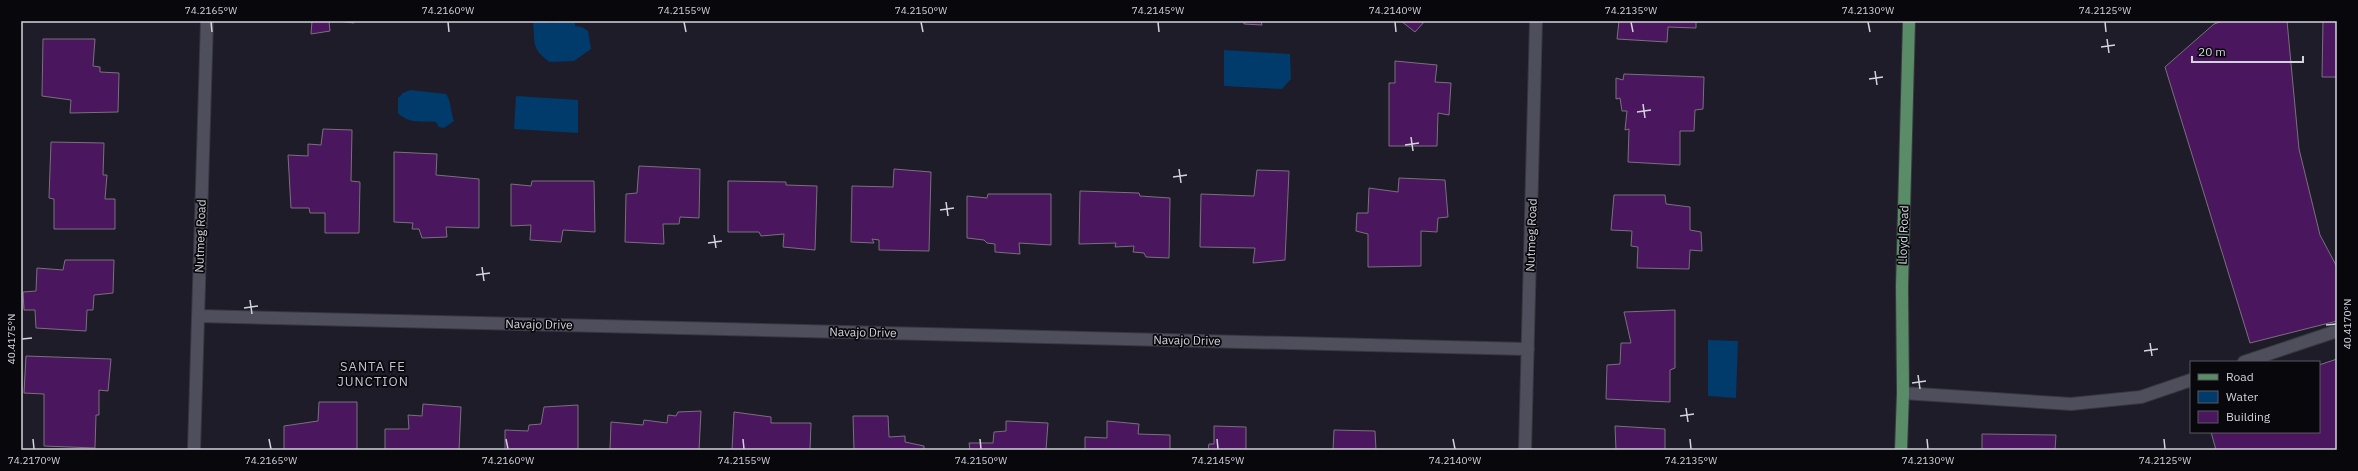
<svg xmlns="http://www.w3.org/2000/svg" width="2358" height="471" font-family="'IBM Plex Sans',sans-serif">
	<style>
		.water { fill: #003b6b }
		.building { fill: #4a165d; stroke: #79707d }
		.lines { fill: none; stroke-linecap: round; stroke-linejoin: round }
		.minor-casing { stroke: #383841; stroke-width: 14 }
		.major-casing { stroke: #383841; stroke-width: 14 }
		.minor { stroke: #4f4e5c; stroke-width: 12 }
		.major { stroke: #598c67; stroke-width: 12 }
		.ticks { fill: none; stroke: #d3d3db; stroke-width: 1.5 }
		.labels { text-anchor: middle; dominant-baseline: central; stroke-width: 3.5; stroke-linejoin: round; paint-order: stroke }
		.street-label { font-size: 12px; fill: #d3d3db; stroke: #08070c }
		.neighbourhood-label { font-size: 13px; letter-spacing: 1px; fill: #c2c2d2; stroke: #08070c }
		.neatline { fill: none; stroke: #d3d3db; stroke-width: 1.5 }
		.ticks-label { font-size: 10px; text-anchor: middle; fill: #d3d3db }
	</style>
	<rect width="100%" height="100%" fill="#1d1c28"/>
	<path class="water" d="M536,21H546L548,23H556V21H575V26L582,27L588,31L591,49L574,61L550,62C531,49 535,43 533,22Z
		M1224,50L1290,54L1291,79L1282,89L1224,86Z
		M410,90L446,94C452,103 450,111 454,121L444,128L439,127L436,122C422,121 409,124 398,113V98L403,93Z
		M516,96L578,100V133L514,129Z
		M1708,340L1738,341L1736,398L1708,396Z"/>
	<path class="building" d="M308,21H329L330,31L311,34L312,21Z
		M338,21H354V23Z
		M1244,21H1261L1262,25L1244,24Z
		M1401,21H1425L1415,32Z
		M1619,21H1696V28L1668,27L1667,42L1617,39Z
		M2223,21H2287L2299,149L2320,235L2337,267V321L2250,343L2165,67L2214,24Z
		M2323,21H2337V77H2322Z
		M43,39H95L93,66L100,67V72L119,73L118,112L70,113L71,100L42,96Z
		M1395,61L1437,65L1435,82L1451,83L1449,115L1438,113L1437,146H1389V83H1395Z
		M1624,74L1704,77L1703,109L1695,110L1694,131H1680V165L1628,162L1629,129L1625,130L1627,111H1622L1620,98L1616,99V78L1623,80Z
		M323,129L352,130L351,181L360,182L359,233H325V213H310L309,208H291L288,155L308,156V144L321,145Z
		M51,142L104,143L103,175H107L105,199H115V229H54V199L49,198Z
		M394,152L437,154L436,175L479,179V228L446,227L447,237L422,238L419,229H412L413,223L394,222Z
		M639,166L700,169L699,218L680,217L679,224H663L664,244L625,242L626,194L637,193Z
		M894,169L931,172L929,251L879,250V240L872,239L874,243L851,242L852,186L893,187Z
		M1257,170L1289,171L1285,260L1253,263L1255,248L1200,247L1201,194L1254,196Z
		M1399,178L1445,180L1448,217L1438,218L1437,232L1421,231V266L1368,267V234L1356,231L1357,213H1368L1369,188L1398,192Z
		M532,181H594L595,232L563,230L561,242L530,240L531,225L511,226V184L531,186Z
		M728,181L786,182V185L817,186L815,250L783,247L784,234L761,236L759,232H728Z
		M1080,191L1139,193L1140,196L1170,198L1169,258L1146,257L1144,253L1133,252L1134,246L1115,247L1116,243L1079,244Z
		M988,194H1051V245L1019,243L1020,254L995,252V244L987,243L984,240L967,238V196L987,198Z
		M1614,195H1665L1666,204L1690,207V230L1701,232L1702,251L1690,250L1689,269L1637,268L1638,247L1631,246L1632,231L1611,230Z
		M65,260H114L113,293L94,295L93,310H87L86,331L36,328L35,310H24L23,292L36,291L37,268L63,270Z
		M1675,310V368L1670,370V402L1606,399L1607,365L1620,364L1621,343H1631L1624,312Z
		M26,356L111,359L108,391L99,390V415H96L95,448L44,446V394L24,393Z
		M2337,359V450H2216L2211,432H2319V365Z
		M319,402H357V450H284V426L318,421Z
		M423,404L461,407L459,450H385V429H409L408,415L422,416Z
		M578,405V450H505V430L528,431L529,425L541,424L544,407Z
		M701,411L699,450H610L611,422L643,425L644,420L667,423L668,415L676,416L678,412Z
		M734,412L771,417V423H811L810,450H732Z
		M853,416H888L889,437L905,436V442L924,446V450H854Z
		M1006,421L1048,423L1046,450H970L969,443H993L994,432L1006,431Z
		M1107,421L1139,424L1138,434L1170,435V450H1085V437L1107,438Z
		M1214,426L1246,427V450H1208L1209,444H1214Z
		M1615,426L1665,429V450H1616Z
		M1334,430L1375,431L1376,450H1333Z
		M1982,434L2056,435L2055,450H1982Z"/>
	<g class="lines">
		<g class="minor-casing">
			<path id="minor" d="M198,316L1528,349
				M2244,362L2337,331
				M1903,393L2071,404L2141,397L2191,380
				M194,450L207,21
				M1525,450L1536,21"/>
		</g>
		<g class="major-casing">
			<path id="major" d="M1901,450L1903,393L1902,287L1909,21"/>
		</g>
		<use href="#minor" class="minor"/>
		<use href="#major" class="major"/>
	</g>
	<path class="ticks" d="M211,22L212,32M448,22L449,32M684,22L686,32M921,22L923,32M1158,22L1159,32M1395,22L1396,32M1631,22L1633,32M1868,22L1870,32M2105,22L2106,32M2107,39L2109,53M2101,47L2115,45M1875,71L1877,85M1869,79L1883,77M1643,104L1645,118M1637,112L1651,110M1411,137L1413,151M1405,145L1419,143M1179,169L1181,183M1173,177L1187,175M946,202L948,216M940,210L954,208M714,235L716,248M708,243L722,241M482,267L484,281M476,275L490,273M250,300L252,314M244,308L258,306M2326,325L2336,324M22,339L32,338M2150,343L2152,356M2144,351L2158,349M1918,375L1920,389M1912,383L1926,381M1686,408L1688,422M1680,416L1694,414M33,439L34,449M269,439L271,449M506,439L508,449M743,439L744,449M980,439L981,449M1217,439L1218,449M1453,439L1455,449M1690,439L1691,449M1927,439L1928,449M2164,439L2165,449"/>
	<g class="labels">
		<g class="street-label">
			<text transform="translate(1531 235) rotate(-88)">Nutmeg Road</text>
			<text transform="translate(1903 235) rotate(-88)">Lloyd Road</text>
			<text transform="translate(200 236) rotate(-88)">Nutmeg Road</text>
			<text transform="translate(539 324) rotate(1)">Navajo Drive</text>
			<text transform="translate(863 332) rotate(1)">Navajo Drive</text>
			<text transform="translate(1187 340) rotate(1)">Navajo Drive</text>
		</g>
		<g class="neighbourhood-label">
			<text x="373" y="366">SANTA FE<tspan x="373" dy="15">JUNCTION</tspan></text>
		</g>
	</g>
	<rect width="2358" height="471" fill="none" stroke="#08070c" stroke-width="44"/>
	<rect x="2190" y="361" width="130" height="72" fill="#08070c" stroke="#59595f"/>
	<rect x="2198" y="374" width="20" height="6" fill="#598c67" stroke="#59595f"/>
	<text x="2226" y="381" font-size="12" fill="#d3d3db">Road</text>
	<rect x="2198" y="391" width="20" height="12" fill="#003b6b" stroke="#59595f"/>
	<text x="2226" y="401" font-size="12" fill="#d3d3db">Water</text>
	<rect x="2198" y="411" width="20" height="12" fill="#4a165d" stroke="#59595f"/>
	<text x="2226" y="421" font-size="12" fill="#d3d3db">Building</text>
	<path d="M2192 56v6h111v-6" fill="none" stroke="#d3d3db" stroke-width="2"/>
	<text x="2198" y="56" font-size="12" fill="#d3d3db" stroke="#08070c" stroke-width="3" paint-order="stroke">20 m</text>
	<rect x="22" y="22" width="2314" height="427" class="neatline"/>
	<g class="ticks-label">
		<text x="211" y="14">74.2165°W</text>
		<text x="448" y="14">74.2160°W</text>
		<text x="684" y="14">74.2155°W</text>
		<text x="921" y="14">74.2150°W</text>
		<text x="1158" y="14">74.2145°W</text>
		<text x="1395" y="14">74.2140°W</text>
		<text x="1631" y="14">74.2135°W</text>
		<text x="1868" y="14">74.2130°W</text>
		<text x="2105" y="14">74.2125°W</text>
		<text transform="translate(2347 324) rotate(-90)" y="4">40.4170°N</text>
		<text transform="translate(11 339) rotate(-90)" y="4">40.4175°N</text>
		<text x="34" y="464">74.2170°W</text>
		<text x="271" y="464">74.2165°W</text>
		<text x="508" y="464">74.2160°W</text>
		<text x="744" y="464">74.2155°W</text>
		<text x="981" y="464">74.2150°W</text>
		<text x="1218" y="464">74.2145°W</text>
		<text x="1455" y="464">74.2140°W</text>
		<text x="1691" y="464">74.2135°W</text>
		<text x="1928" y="464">74.2130°W</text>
		<text x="2165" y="464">74.2125°W</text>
	</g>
</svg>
